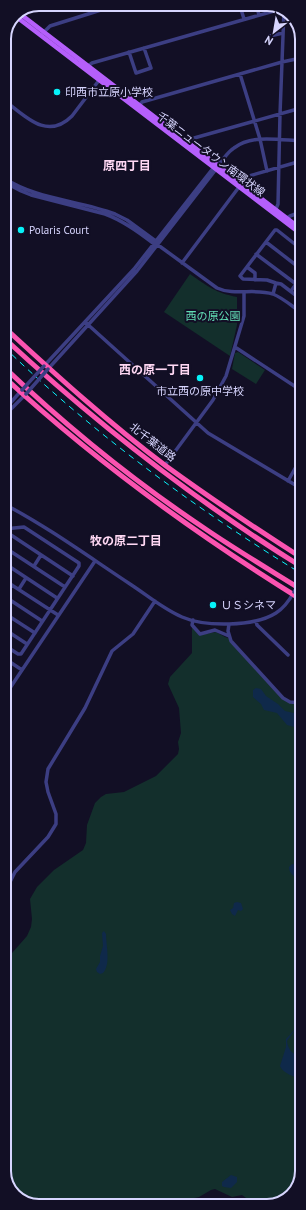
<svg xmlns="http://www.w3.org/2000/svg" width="306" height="1210" font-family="'PT Sans','Noto Sans JP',sans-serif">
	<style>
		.green { fill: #132f2c }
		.water { fill: #0f294a }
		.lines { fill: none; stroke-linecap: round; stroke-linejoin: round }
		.minor { stroke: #3c3e83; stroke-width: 3.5 }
		.major { stroke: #b55ffb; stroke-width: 4.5 }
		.highway { stroke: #fb53b0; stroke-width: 5 }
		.rail { stroke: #06f2f9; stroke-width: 1; stroke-dasharray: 6 5; stroke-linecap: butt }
		.minor-bridge { stroke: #3c3e83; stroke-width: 3.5 }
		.poi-dot { fill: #06f2f9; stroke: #120f25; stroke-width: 1.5 }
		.labels { text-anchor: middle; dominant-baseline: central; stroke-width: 4; stroke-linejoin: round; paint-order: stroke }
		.poi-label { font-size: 11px; fill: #d7d5fe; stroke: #120f25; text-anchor: start }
		.street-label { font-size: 11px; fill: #d7d5fe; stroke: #120f25 }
		.park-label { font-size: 11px; fill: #62ddb5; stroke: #120f25 }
		.neighbourhood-label { font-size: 12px; font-weight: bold; fill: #fed7f3; stroke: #120f25 }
		.rim { fill: none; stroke: #d7d5fe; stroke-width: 2 }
	</style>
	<rect width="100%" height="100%" fill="#120f25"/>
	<path class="green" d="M190,274C207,286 216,293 237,297V325L230,356L164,312Z
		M238,352L265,370L256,384L232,369L235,353Z
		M192,627L199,635L216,632L225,637L228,638L279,695L292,704H302V1171L293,1194L273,1205H256L242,1195L232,1197L215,1189L211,1190L199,1197L185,1200L170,1206H35L15,1196L5,1177V961L27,936L31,927L32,919L30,899L37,887L54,870L83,850L86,843L87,825L95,803L101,797L106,794L124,792L156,776L178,754L179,749L178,742L181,733L179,708L168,684L170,677L192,653Z"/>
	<path class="water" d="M256,688L261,689L266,696L278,704L285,711L302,715V730L298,728L287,725L277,713L264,710L261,704L253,697V690Z
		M292,864L302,866V879C295,878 289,874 289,867Z
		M237,902L241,903L243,909L241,911L238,910L235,916L232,914L230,910L233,908L234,903Z
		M104,931L106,934C106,945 111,964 103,973L100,974L97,972L96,969L100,962V956L103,946L102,933Z
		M302,1024V1026L296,1028L287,1041C288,1050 293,1055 302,1057V1081C294,1075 284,1075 280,1066L286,1047V1039C292,1033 295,1028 302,1024Z
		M231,1175L237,1177V1182L231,1188L224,1187L222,1186V1182Z"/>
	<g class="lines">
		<path class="minor" d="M256,4L259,15
			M240,6L244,19
			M297,24L301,59
			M43,33L50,26L120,4
			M270,36L283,33
			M129,52L136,73L151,68L144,48
			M88,66L92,63L281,9
			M240,74L260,139L267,171
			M4,100C25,116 47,141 72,116L100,79
			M140,105L142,102L282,62L301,58
			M186,141L187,140L301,108
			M4,178C37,200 79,200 115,214L127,220L157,242
			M238,181L242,178L301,161
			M4,182L21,191L31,195L105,214C124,221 139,232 154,244L158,245L217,288C234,296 255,288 273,294C283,298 293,307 302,313
			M276,209L278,204L280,114L284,10
			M287,218L290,216L301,212
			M266,242L301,269
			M301,249L277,230H275L240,276L243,279L267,280L276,283L281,284L302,300
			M256,254L296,284
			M182,263L239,187
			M247,267L255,273V280
			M291,291L301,277
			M273,294L276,283
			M85,322L208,433L302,489
			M235,347L302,391
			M44,366L134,269L214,167C222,163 226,153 234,148C252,134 280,140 301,141
			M48,369L137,271L217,168
			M4,410L21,391
			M4,416L26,394
			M165,465L213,400L226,376L244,316V292
			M302,474V477
			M288,481L302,456
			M4,504C48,527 89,557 130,584C147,595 163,609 182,617C205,627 254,627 276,613C284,608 289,601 294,592
			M4,529L24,527L79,563V566L21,654H18L4,645
			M8,529V533L73,576
			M4,547L65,587
			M4,563L57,598
			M34,566L41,555
			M4,580L58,615
			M12,585L4,596L42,621
			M19,589L26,578
			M4,613L35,633
			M193,620L192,625L200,634L215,630L229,636
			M256,621L257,625L288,655
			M229,624L228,631L231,641L283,698L290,702L302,703
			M4,629L27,644
			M4,658L22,670
			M4,671L7,675L4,679
			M4,697L95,561
			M4,894L15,872L48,837L56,824V814L48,792L46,782L48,769L85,708L112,651L133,634L155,601"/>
		<path class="major" d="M19,13L301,229
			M14,15L301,234"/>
		<path class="highway" d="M4,327C56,375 109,423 166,466C210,498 255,528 302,558
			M4,338C97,424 194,500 302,567
			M4,367C67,427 135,482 207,530C238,551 270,570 302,590
			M4,377C95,461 197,535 302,600"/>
		<path class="rail" d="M4,347C94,434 196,509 302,574"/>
		<path class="minor-bridge" d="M22,390L44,366
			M26,394L48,369
			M294,592L302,579"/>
	</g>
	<g class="poi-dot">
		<circle cx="57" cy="92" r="4"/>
		<circle cx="21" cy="230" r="4"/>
		<circle cx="200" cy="378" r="4"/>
		<circle cx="213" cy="605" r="4"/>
	</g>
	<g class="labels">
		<g class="poi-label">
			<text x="65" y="92">印西市立原小学校</text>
			<text x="29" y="230">Polaris Court</text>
			<text x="200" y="391" text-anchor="middle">市立西の原中学校</text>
			<text x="221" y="605">ＵＳシネマ</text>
		</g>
		<g class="street-label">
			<text transform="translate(211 154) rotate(37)">千葉ニュータウン南環状線</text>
			<text transform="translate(153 442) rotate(38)">北千葉道路</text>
		</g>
		<g class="park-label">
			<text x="213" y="316">西の原公園</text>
		</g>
		<g class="neighbourhood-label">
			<text x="127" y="165">原四丁目</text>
			<text x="155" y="369">西の原一丁目</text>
			<text x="126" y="540">牧の原二丁目</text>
		</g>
	</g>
	<path d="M0 0H306V1210H0ZM39 11H267A28 28 0 0 1 295 39V1171A28 28 0 0 1 267 1199H39A28 28 0 0 1 11 1171V39A28 28 0 0 1 39 11Z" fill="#120f25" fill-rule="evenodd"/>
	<path class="rim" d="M39 11H267A28 28 0 0 1 295 39V1171A28 28 0 0 1 267 1199H39A28 28 0 0 1 11 1171V39A28 28 0 0 1 39 11Z"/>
	<g transform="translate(274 32) rotate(211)" stroke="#120f25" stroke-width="3" paint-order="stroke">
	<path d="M0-3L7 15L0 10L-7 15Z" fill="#d7d5fe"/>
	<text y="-6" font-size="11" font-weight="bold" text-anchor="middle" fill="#d7d5fe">N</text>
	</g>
</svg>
